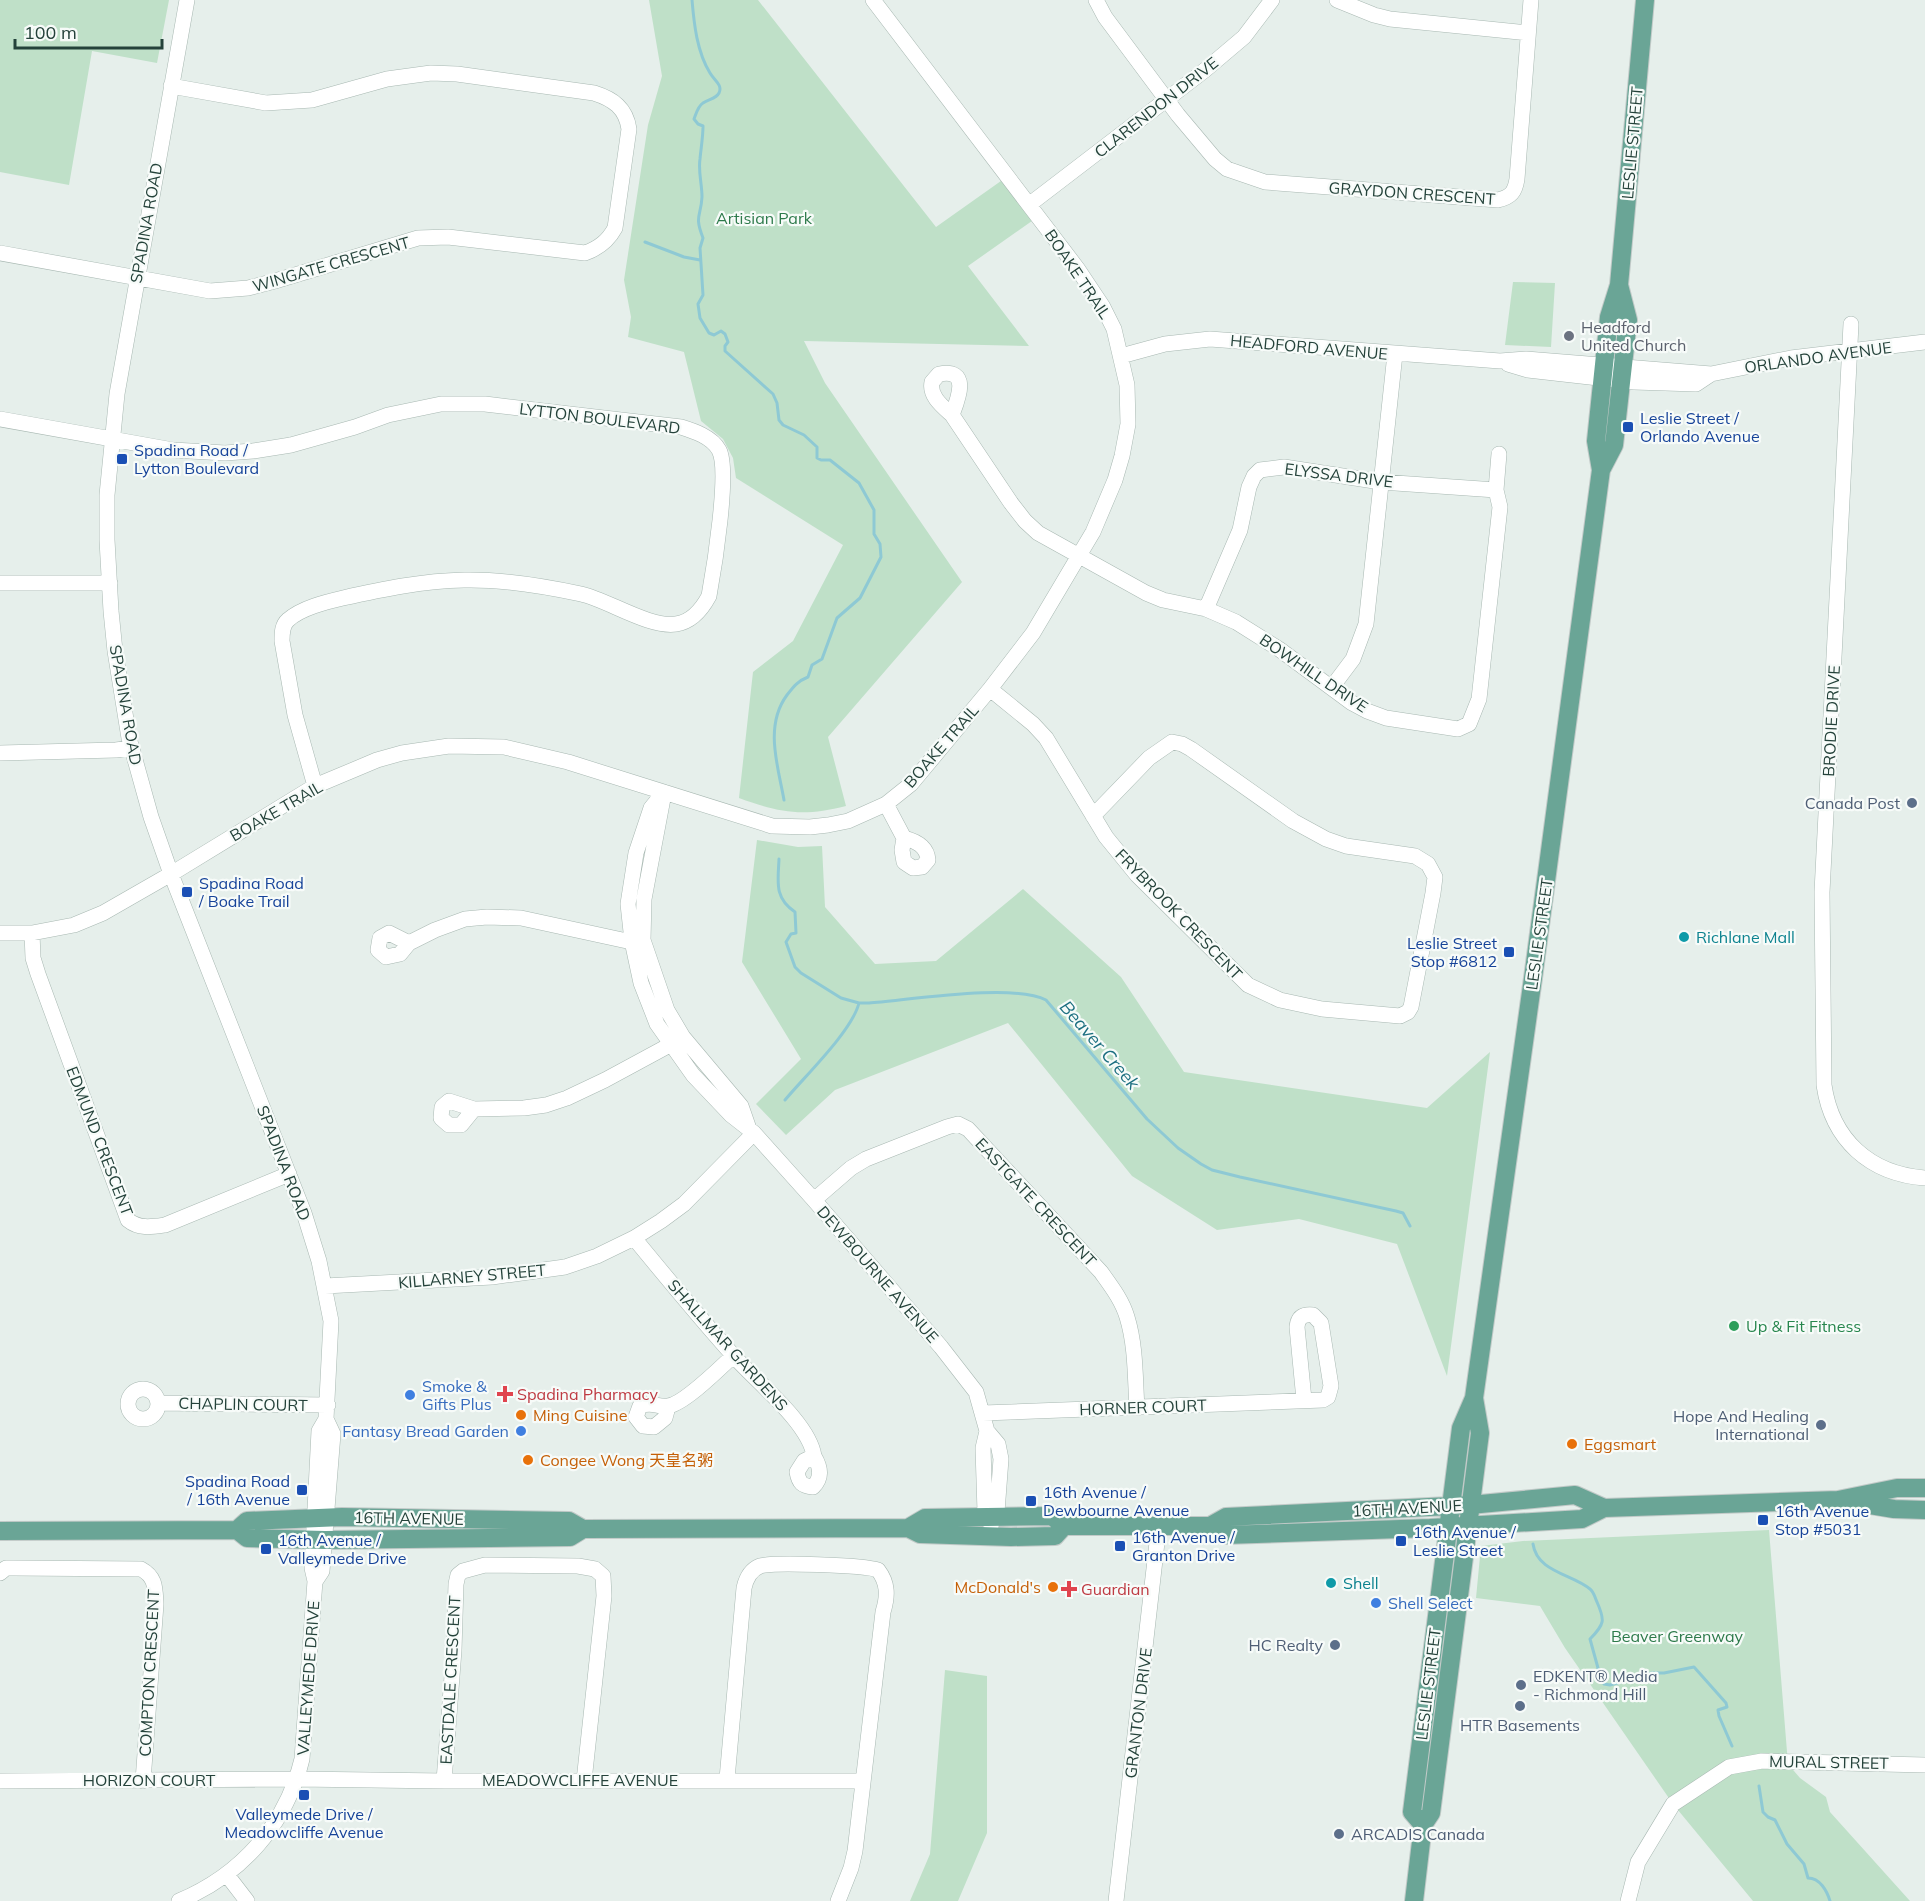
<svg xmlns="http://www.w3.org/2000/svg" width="1925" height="1901" font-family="Mulish,'Noto Sans SC',sans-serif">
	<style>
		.green { fill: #bfe0c8 }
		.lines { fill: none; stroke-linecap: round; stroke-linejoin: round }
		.stream { stroke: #8ec9d4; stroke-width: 3 }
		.minor-casing { stroke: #a8b8b2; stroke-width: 16 }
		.major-casing { stroke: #c2cac8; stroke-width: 20 }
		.minor { stroke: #fff; stroke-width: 15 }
		.major { stroke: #6aa596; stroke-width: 18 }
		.worship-dot { fill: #6b7280; stroke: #f7fbf9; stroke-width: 2 }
		.transit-dot { fill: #1a4fb4; stroke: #f7fbf9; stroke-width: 2 }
		.service-dot { fill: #5c6f8a; stroke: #f7fbf9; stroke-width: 2 }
		.culture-dot { fill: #0f9aa8; stroke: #f7fbf9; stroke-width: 2 }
		.leisure-dot { fill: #2e9e5b; stroke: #f7fbf9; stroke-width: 2 }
		.health-dot { fill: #e0444e; stroke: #f7fbf9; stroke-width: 2 }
		.shop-dot { fill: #3f7fe0; stroke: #f7fbf9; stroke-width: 2 }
		.food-dot { fill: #e8710a; stroke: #f7fbf9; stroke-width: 2 }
		.labels { text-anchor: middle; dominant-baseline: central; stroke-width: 4.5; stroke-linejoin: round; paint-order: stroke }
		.street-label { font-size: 16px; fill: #24423a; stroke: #f7fbf9 }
		.park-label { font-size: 16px; fill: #2d7a4b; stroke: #f7fbf9 }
		.worship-label { font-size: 16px; fill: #5b616d; stroke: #f7fbf9; text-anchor: start }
		.transit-label { font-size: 16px; fill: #164399; stroke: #f7fbf9; text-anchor: start }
		.service-label { font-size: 16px; fill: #4e5e75; stroke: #f7fbf9; text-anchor: end }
		.culture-label { font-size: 16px; fill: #0d838f; stroke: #f7fbf9; text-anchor: start }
		.leisure-label { font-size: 16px; fill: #27864d; stroke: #f7fbf9; text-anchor: start }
		.shop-label { font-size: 16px; fill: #366cbe; stroke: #f7fbf9; text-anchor: start }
		.health-label { font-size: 16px; fill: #be3a42; stroke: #f7fbf9; text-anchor: start }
		.food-label { font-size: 16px; fill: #c56008; stroke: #f7fbf9; text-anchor: start }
		.water-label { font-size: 18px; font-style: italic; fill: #1c6f80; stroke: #f7fbf9 }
	</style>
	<rect width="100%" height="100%" fill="#e6efeb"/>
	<path class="green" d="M0,0H169L157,63L92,51L69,185L0,172Z
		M649,0H758L936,227L1008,176L1039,216L968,266L1029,346L804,341L825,383L962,582L828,737L846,806C803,817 780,813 739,798L753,672L793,641L843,545L736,478L733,458L723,439L701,421L684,352L628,337L631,317L624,280L648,125L662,76Z
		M1513,282L1555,283L1551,347L1505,345Z
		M757,840L798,847L822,846L825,907L875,964L936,961L1023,889L1121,977L1184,1072L1427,1108L1490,1052L1447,1376L1397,1244L1299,1219L1217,1230L1132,1176L1008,1023L835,1090L786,1135L756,1104L801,1059L742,962Z
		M1769,1530L1788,1764L1800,1778L1826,1797L1830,1812L1910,1901H1753L1673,1804L1565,1648L1540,1606L1476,1598L1481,1546L1523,1541Z
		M945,1670L987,1676V1833L958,1901H910L930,1854Z"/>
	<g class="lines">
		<path class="stream" d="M692,0C694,24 697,52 710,73C714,80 723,85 719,93C716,99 708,99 703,103C698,106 696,114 694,119L698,124L703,126C703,137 701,148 700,159C698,171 702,184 702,197C701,217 694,215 703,238L700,248L703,295L698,304L700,318L709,333L714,335L721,331L725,334L728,342L725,346V351L773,394L777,403L779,420L783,425L804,435L817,447V458L821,460H830L859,483L874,510V534L880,544L881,557L860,598L837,618L822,659L812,665L808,677C798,681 794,686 787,695C764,726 778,766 784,800
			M645,242L684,257L700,260
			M779,859C778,882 774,898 795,912L796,933L791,934L786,942L795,967L801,973L841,998L859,1003H869C909,1000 1014,983 1046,1000L1147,1119L1178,1148L1201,1164L1212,1170L1240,1177L1396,1211L1403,1213L1410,1226
			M785,1100C805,1076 852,1031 859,1003
			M1533,1544C1537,1572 1572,1574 1590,1589C1594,1592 1595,1598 1597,1602C1605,1620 1605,1624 1590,1639L1601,1679L1604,1684L1610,1685L1652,1673H1664L1694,1667L1726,1703L1727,1707L1718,1710L1719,1716L1732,1746
			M1759,1786L1763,1812L1768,1817L1775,1820L1787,1844L1804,1864L1808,1878C1820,1878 1827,1891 1830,1901"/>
		<g class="minor-casing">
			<path id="minor" d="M1096,0L1105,17L1178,115L1215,159L1227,169L1265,182L1498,200C1511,197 1515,192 1517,179L1531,0
				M1337,0L1374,15L1390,19L1528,33
				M1030,204L1205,70L1244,37L1272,0
				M0,253L210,291L248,288L275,281L418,238L448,237L585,253C599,248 608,241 615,228L629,129C626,108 613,99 594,93L457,74L431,73L387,79L312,100L266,103L171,86
				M1851,324L1822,892L1824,1085C1832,1140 1870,1174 1925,1178
				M1121,356L1165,344L1210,339L1500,361L1526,359L1711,374L1791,358L1925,342
				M1508,364L1528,370L1634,382L1696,384L1711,374
				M952,415C942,406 929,396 932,382L939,374C971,368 958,399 952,415L1011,503L1025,521L1038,533L1146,593L1163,600L1206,609L1236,622L1279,649L1352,703L1367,711L1386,718L1458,729L1469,724L1479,699L1500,507L1496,490L1499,454
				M0,419L173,450L225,453L253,451L291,445L355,427L388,415L441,404H485L681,427C694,431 712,437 719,450C730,470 714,569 709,596C702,609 691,622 676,624C649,628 608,600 581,594C543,586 503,579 464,580C422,581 383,589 343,598C326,602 301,608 288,620C282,625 282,633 282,641L295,715L315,786
				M0,583H110
				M1206,609L1240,530L1249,487L1254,476L1260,470L1284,467L1381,482L1496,490
				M1332,687L1353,659L1366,624L1395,354
				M990,689L1033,724L1046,738L1106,837L1137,875L1248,985L1280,1000L1322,1009L1400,1016L1408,1012L1411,1007L1433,893L1435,877L1428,864L1415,856L1346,846L1326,839L1293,821L1191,749L1182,744L1172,742L1149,758L1093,816
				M0,753L116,750L131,748
				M664,792L651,808L636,853L628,904L632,941L641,983L657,1024L693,1075L731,1115L754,1133L814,1200L941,1347L976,1392L987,1431L983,1448L985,1512L992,1517
				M664,793L644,899L643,940L667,1010L683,1037L741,1106L749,1129
				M886,804L904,838
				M904,838C916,841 927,846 928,860L922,867L913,868L904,862L902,850Z
				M0,933H32L74,925L103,913L171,874L315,786L377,760L402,753L449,746L504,747L568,762L772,826L810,827L828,825L848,821L886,804L911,784L990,689L1033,633L1093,532L1115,480L1122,456L1128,424L1127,385L1114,329L1103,307L1077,268L873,0
				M32,933L33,958L38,974L128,1220C139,1229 151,1227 165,1225L289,1174
				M409,943L389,933L380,938L378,950L386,957L400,954L409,943L435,930L465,919L487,917L521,918L627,941L641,940
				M474,1109L461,1125H449L441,1118L442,1107L449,1101L474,1109L524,1108L546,1105L567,1098L605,1080L679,1040
				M814,1200L851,1168L866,1159L947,1127L958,1124L968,1129L1101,1272C1111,1286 1122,1300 1127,1317C1136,1346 1135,1378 1137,1408
				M634,1238C666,1277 698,1316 732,1354C754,1380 809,1422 814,1456L804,1461L797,1472C799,1483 802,1486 813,1487C823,1477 820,1466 814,1456
				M325,1286L492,1277L565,1267L597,1256L634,1238L661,1221L684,1204L754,1133
				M128 1404a15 15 0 1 1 30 0a15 15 0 1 1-30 0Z
				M158,1403L328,1405
				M668,1407L665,1418L654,1427L643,1426L636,1417L640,1406C653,1401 658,1408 668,1406C684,1404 720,1368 733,1356
				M983,1413L1323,1400L1328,1397L1331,1386L1321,1323L1313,1315C1303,1314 1298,1317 1297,1327L1304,1400
				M987,1431L998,1444L1001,1459L997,1512L992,1517L991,1526
				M0,1573L6,1568H14L141,1569C156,1577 155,1588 156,1604L143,1781
				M316,1580L322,1571L333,1434L326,1419
				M727,1779L744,1588C746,1579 750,1570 760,1566C773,1562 864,1565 878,1570C888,1583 888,1596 883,1612L855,1851L851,1868L838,1901
				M0,1781L297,1779L444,1781H863
				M444,1781L454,1650L456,1584L458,1575L463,1571L485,1565L578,1566L595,1569L603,1576L604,1596L584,1781
				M227,1875L247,1901
				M179,1901C241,1875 286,1825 302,1759L315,1581L312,1568L319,1431L326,1419L331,1321L319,1261L304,1213L171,874L151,817L129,738L115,651L111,611L107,540V495L117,394L187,0
				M1116,1901L1159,1525
				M1628,1901L1638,1862L1673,1804L1729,1767L1762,1761L1925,1765"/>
		</g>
		<g class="major-casing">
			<path id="major" d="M1601,470L1614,445L1628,320L1619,285
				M1852,1502L1894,1509L1925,1510
				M1210,1526L1226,1517L1470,1505L1575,1495L1604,1508L1838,1500L1897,1488H1925
				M908,1528L925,1518L1052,1516L1064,1526H1210L1225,1535L1430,1528L1582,1519L1604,1508
				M237,1530L247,1521L342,1517L569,1521L583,1529
				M0,1531L237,1530L247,1538L325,1540L570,1537L583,1529L908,1528L920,1534L1011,1537L1055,1536L1064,1526
				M1423,1825L1412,1812L1461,1428L1474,1398L1533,978L1601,470L1596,441L1609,317L1619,285L1645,0
				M1414,1901L1423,1825L1431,1813L1480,1433L1474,1398"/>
		</g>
		<use href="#minor" class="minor"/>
		<use href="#major" class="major"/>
	</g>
	<circle class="worship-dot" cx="1569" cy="336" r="6"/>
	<g class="transit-dot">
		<rect x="1622" y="421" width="12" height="12" rx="3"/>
		<rect x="116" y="453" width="12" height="12" rx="3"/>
		<rect x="181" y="886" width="12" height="12" rx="3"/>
		<rect x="1503" y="946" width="12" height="12" rx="3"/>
		<rect x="296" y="1484" width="12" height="12" rx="3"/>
		<rect x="1025" y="1495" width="12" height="12" rx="3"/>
		<rect x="1757" y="1514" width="12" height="12" rx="3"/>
		<rect x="1395" y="1535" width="12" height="12" rx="3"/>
		<rect x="1114" y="1540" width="12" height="12" rx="3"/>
		<rect x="260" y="1543" width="12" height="12" rx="3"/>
		<rect x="298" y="1789" width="12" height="12" rx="3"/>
	</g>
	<g class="service-dot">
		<circle cx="1912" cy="803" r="6"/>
		<circle cx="1821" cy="1425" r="6"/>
		<circle cx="1335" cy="1645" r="6"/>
		<circle cx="1521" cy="1685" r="6"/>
		<circle cx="1520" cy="1706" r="6"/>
		<circle cx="1339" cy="1834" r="6"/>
	</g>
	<g class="culture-dot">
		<circle cx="1684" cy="937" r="6"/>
		<circle cx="1331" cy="1583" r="6"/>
	</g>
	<circle class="leisure-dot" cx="1734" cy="1326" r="6"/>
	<g class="health-dot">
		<path d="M502 1385h6v6h6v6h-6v6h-6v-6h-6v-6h6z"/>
		<path d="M1066 1580h6v6h6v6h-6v6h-6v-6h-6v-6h6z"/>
	</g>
	<g class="shop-dot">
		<circle cx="410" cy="1395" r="6"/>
		<circle cx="521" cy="1431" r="6"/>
		<circle cx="1376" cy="1603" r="6"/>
	</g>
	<g class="food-dot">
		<circle cx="521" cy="1415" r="6"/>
		<circle cx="1572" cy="1444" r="6"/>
		<circle cx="528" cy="1460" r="6"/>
		<circle cx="1053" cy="1587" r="6"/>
	</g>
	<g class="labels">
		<g class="street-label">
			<text transform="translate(1156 107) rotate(-38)">CLARENDON DRIVE</text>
			<text transform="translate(1632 143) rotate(-85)">LESLIE STREET</text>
			<text transform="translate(1412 193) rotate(4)">GRAYDON CRESCENT</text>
			<text transform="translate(146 223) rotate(-80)">SPADINA ROAD</text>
			<text transform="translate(331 264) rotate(-16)">WINGATE CRESCENT</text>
			<text transform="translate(1078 274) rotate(56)">BOAKE TRAIL</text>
			<text transform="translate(1309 347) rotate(5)">HEADFORD AVENUE</text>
			<text transform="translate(1818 357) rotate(-8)">ORLANDO AVENUE</text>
			<text transform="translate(600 418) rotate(7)">LYTTON BOULEVARD</text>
			<text transform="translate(1339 475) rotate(7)">ELYSSA DRIVE</text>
			<text transform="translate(1314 673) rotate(34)">BOWHILL DRIVE</text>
			<text transform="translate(126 705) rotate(80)">SPADINA ROAD</text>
			<text transform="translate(1831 721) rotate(-87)">BRODIE DRIVE</text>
			<text transform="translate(941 746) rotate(-49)">BOAKE TRAIL</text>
			<text transform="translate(276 811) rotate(-30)">BOAKE TRAIL</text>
			<text transform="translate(1179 914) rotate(46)">FRYBROOK CRESCENT</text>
			<text transform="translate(1539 934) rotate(-82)">LESLIE STREET</text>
			<text transform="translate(100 1141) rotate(69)">EDMUND CRESCENT</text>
			<text transform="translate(284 1163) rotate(69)">SPADINA ROAD</text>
			<text transform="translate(1036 1202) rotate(47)">EASTGATE CRESCENT</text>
			<text transform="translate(878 1274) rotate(49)">DEWBOURNE AVENUE</text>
			<text transform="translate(472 1276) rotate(-5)">KILLARNEY STREET</text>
			<text transform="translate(728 1345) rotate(48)">SHALLMAR GARDENS</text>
			<text transform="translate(243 1404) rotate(1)">CHAPLIN COURT</text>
			<text transform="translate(1143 1407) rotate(-2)">HORNER COURT</text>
			<text transform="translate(1407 1508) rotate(-3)">16TH AVENUE</text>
			<text transform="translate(409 1518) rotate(1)">16TH AVENUE</text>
			<text transform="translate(149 1673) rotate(-87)">COMPTON CRESCENT</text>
			<text transform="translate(308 1678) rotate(-86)">VALLEYMEDE DRIVE</text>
			<text transform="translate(450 1680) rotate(-87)">EASTDALE CRESCENT</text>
			<text transform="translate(1428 1684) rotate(-83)">LESLIE STREET</text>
			<text transform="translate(1138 1713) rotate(-83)">GRANTON DRIVE</text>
			<text transform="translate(1829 1762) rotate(1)">MURAL STREET</text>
			<text x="149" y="1780">HORIZON COURT</text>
			<text x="580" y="1780">MEADOWCLIFFE AVENUE</text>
		</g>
		<g class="park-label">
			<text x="764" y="218">Artisian Park</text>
			<text x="1677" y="1636">Beaver Greenway</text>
		</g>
		<g class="worship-label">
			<text x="1581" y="327">Headford<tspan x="1581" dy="18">United Church</tspan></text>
		</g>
		<g class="transit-label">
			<text x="1640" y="418">Leslie Street /<tspan x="1640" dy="18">Orlando Avenue</tspan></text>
			<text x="134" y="450">Spadina Road /<tspan x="134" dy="18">Lytton Boulevard</tspan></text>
			<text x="199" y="883">Spadina Road<tspan x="199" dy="18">/ Boake Trail</tspan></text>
			<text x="1497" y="943" text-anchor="end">Leslie Street<tspan x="1497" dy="18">Stop #6812</tspan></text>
			<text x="290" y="1481" text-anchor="end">Spadina Road<tspan x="290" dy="18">/ 16th Avenue</tspan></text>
			<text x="1043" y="1492">16th Avenue /<tspan x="1043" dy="18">Dewbourne Avenue</tspan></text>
			<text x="1775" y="1511">16th Avenue<tspan x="1775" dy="18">Stop #5031</tspan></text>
			<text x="1413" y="1532">16th Avenue /<tspan x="1413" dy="18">Leslie Street</tspan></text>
			<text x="1132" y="1537">16th Avenue /<tspan x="1132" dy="18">Granton Drive</tspan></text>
			<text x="278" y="1540">16th Avenue /<tspan x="278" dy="18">Valleymede Drive</tspan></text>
			<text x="304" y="1814" text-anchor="middle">Valleymede Drive /<tspan x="304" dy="18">Meadowcliffe Avenue</tspan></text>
		</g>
		<g class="service-label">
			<text x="1900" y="803">Canada Post</text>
			<text x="1809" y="1416">Hope And Healing<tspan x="1809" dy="18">International</tspan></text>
			<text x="1323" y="1645">HC Realty</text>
			<text x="1533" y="1676" text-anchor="start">EDKENT® Media<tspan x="1533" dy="18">- Richmond Hill</tspan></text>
			<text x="1520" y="1725" text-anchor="middle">HTR Basements</text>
			<text x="1351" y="1834" text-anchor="start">ARCADIS Canada</text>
		</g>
		<g class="culture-label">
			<text x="1696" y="937">Richlane Mall</text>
			<text x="1343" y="1583">Shell</text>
		</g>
		<g class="leisure-label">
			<text x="1746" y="1326">Up &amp; Fit Fitness</text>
		</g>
		<g class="shop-label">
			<text x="422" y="1386">Smoke &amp;<tspan x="422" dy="18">Gifts Plus</tspan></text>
			<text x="509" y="1431" text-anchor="end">Fantasy Bread Garden</text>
			<text x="1388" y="1603">Shell Select</text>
		</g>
		<g class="health-label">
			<text x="517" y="1394">Spadina Pharmacy</text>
			<text x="1081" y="1589">Guardian</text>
		</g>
		<g class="food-label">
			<text x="533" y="1415">Ming Cuisine</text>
			<text x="1584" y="1444">Eggsmart</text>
			<text x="540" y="1460">Congee Wong 天皇名粥</text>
			<text x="1041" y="1587" text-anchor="end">McDonald's</text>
		</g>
		<g class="water-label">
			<text transform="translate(1100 1045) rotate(49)">Beaver Creek</text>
		</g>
	</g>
	<path d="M15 39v9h147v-9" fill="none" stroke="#24423a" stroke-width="3"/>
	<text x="24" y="39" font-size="18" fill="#24423a" stroke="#f7fbf9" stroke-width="4.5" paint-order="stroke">100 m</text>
</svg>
